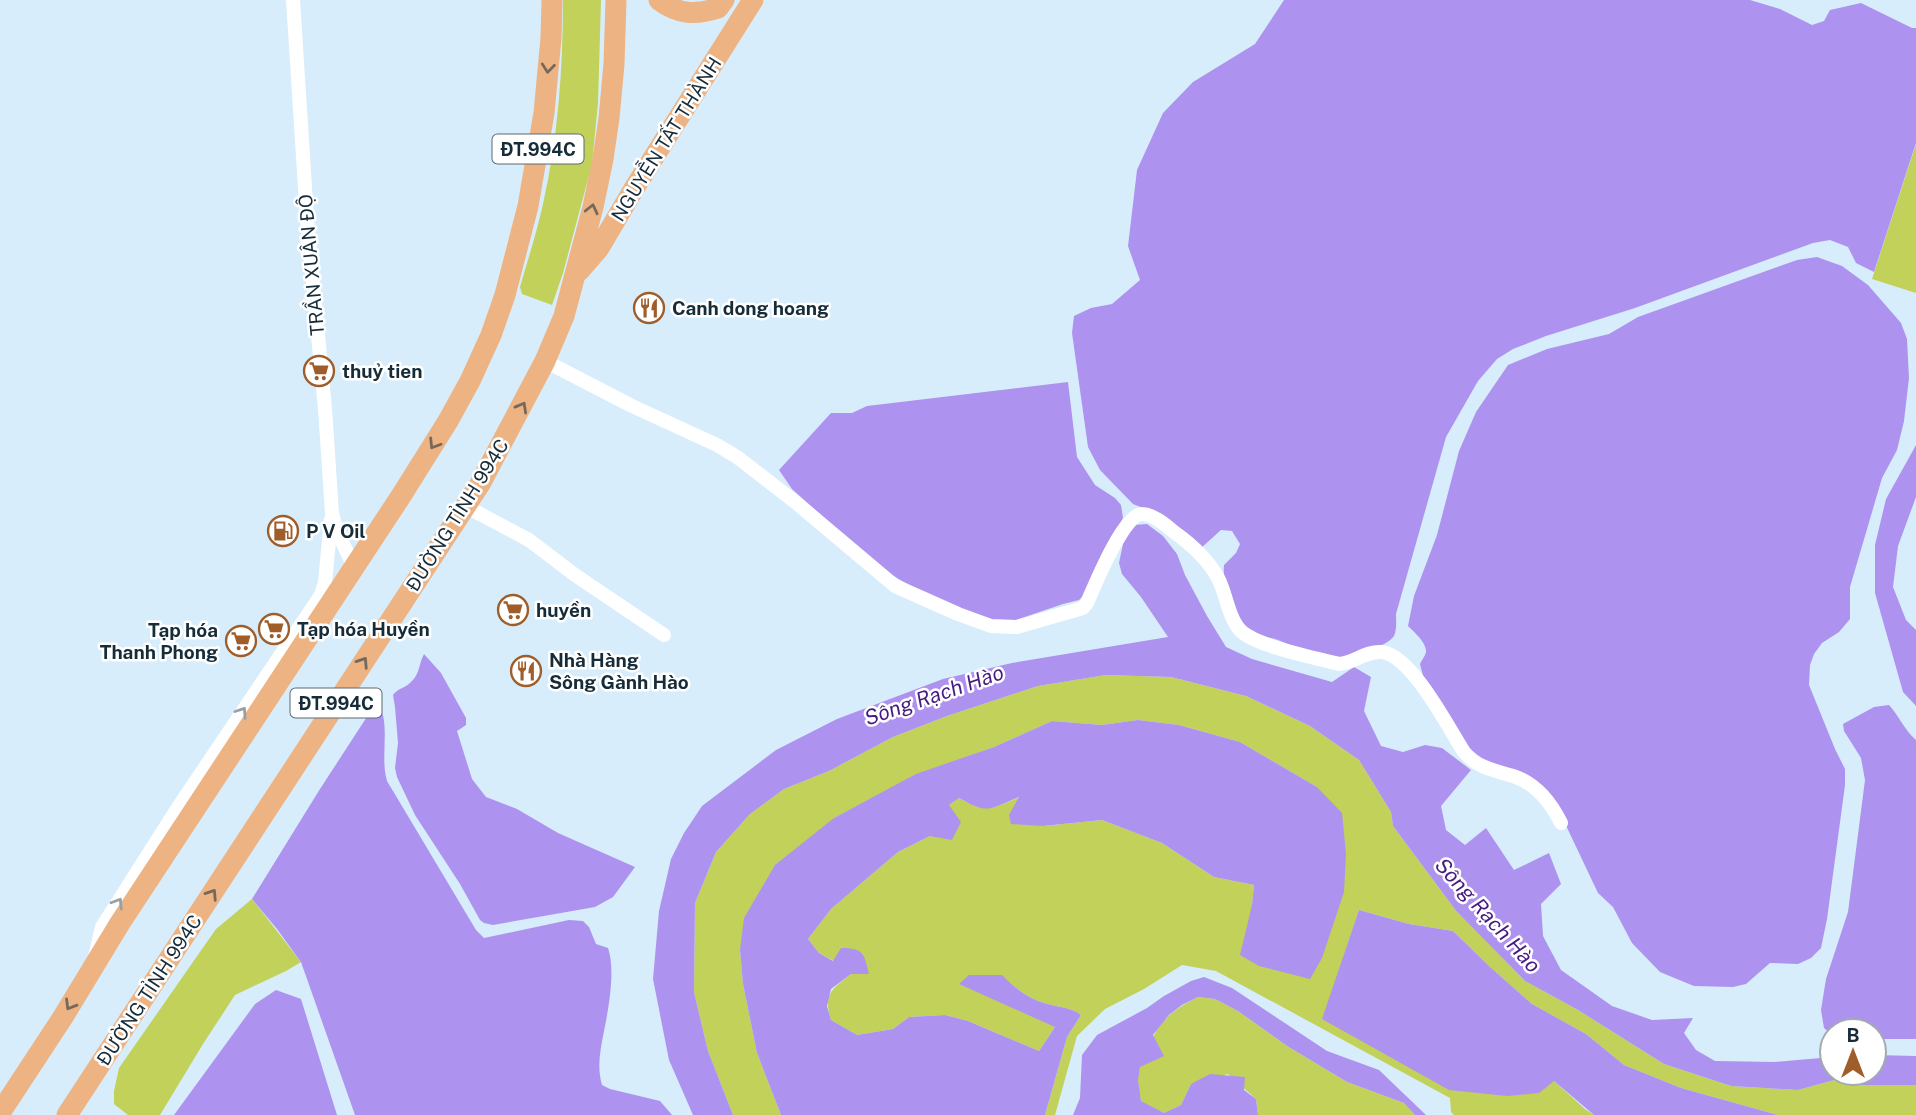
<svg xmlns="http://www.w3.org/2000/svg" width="1916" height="1115" font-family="'Public Sans',sans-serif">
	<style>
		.green { fill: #c1d159 }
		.water { fill: #ad92ef }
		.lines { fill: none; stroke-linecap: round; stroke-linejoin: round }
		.street { stroke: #fff; stroke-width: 14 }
		.primary { stroke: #edb383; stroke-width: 21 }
		.oneway { stroke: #77695a }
		.oneway2 { stroke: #96a0a6 }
		.labels { text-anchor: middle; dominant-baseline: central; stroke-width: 5; stroke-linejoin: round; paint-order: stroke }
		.shield { fill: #fff; stroke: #5c6b74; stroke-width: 2 }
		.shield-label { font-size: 18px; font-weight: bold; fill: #162c39 }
		.street-label { font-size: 19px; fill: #162c39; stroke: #fff }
		.poi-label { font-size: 19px; font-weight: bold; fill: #162c39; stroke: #fff; text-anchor: start }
		.water-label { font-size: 21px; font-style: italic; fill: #471c82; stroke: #fff }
	</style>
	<rect width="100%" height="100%" fill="#d7edfb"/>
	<path class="green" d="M563,0H601L598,103L592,164L563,273L552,305L522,294L520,287C528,259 537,232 543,204C558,138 563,68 563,0Z
		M1916,144V293L1872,279Z
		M1106,675L1171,677L1246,696L1310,726L1359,760L1391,812L1393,826L1457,912L1525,981L1578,1010L1664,1064L1731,1086L1798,1090L1838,1079L1860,1085H1916V1115H1778L1681,1088L1624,1065L1586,1034L1532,1004L1489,966L1453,931L1409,924L1359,910L1323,1019L1554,1081L1585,1109L1594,1115H1454L1451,1112L1450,1098L1216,971L1182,965L1144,989L1105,1009L1077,1036L1055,1115H1045L1067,1037L1081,1015C1071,1007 1056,1007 1044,1003C1027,998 1014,987 1002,975L1055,1027L1039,1051L968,1021L945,1015L909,1017L893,1029L857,1035L831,1020C823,994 831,990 851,974L834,961L819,953L808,939L831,909L898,852L930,836L949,805L959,798C987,814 991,809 1020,797L1043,826L1102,820L1162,843L1214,877L1254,885L1252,905L1317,787L1240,742L1179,725L1138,720L1102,725L1052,721L994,747L916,775L834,818L740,950L743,984L757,1053L781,1115H733L708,1051L694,992L695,903L716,852L750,814L784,789L829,771L893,737L947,716L1038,686Z
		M252,899L301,962L286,971L235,995L203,1044L160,1115H128L114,1104V1091L119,1068L216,929Z
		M1198,997L1215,999L1238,1011L1287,1046L1347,1082L1404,1103L1415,1115H1258L1256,1099L1228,1074L1191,1084L1181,1105L1164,1113L1141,1102C1140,1094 1138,1087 1138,1079C1138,1070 1142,1061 1146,1052C1158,1023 1170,1011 1198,997Z"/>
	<path class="water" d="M1284,0H1750L1780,9L1812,25L1824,21L1830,10L1861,3L1912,28H1916V143L1874,272L1856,263L1848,247L1830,240L1813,243L1635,308L1546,336L1513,349L1497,359L1478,381L1446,437L1396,614C1396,621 1397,629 1394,636C1386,648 1343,660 1329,658C1311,656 1295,646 1278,640C1269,637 1255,635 1248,629C1233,617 1222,584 1224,565L1236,553L1240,544L1232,531L1221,530L1200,549L1153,512L1133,504L1100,470L1088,447L1072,333L1074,316L1091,308L1112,304L1140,280L1128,246L1137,170L1163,113L1193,82L1255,44Z
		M1817,257L1842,266L1868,285L1901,323L1907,339L1909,378L1904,421L1897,450L1882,478L1850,587V619L1839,632L1822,643L1814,654L1810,665L1809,685L1835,749L1845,769V785L1827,919L1821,948L1811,958L1798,964L1770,963L1746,984L1733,987L1694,986L1660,972L1632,943L1613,907L1598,893L1561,815L1540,787L1477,759L1425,683L1420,664C1421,662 1426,654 1426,652C1427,643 1414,632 1408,626L1414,596L1437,535L1459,451L1476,412L1508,365L1547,349L1609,334L1638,317L1797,260Z
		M1068,382L1077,457L1095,485L1115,498L1121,505L1123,518L1097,567L1085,594L1079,600L1063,604L1016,620L984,621L909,585L880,568L792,489L779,470L831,413H852L867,406Z
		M1916,445V497L1898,546L1893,587L1906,620L1916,630V706L1903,692L1875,593V545L1886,499Z
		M1147,524L1163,536L1177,554L1185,575L1207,616L1226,647L1252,659L1332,682L1354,667L1371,677L1364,711L1381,746L1403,752L1425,745L1442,748L1471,770L1441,806L1446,830L1465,845L1486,828L1514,870L1549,853L1561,884L1541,904L1543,936L1561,970L1612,1006L1652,1020L1693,1018L1684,1033L1696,1050L1715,1061L1775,1062L1832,1057V1073H1874V1055L1916,1056V1085H1860L1838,1079L1798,1090L1731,1086L1664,1064L1578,1010L1525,981L1457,912L1393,826L1391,812L1359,760L1310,726L1246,696L1171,677L1106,675L1038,686L947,716L893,737L829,771L784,789L750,814L716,852L695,903L694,992L708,1051L733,1115H693L669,1060L653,979L659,911L671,859L684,833L702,806L776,750L837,719L943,679L1012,663L1168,637L1141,597L1122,574L1119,563L1123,544L1134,525Z
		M424,654L441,673L466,718V725L457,731L472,779L486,797L517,809L558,833L635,867L613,897L595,907L493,925L484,923L480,920L460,884L415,815L397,777L395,768L398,743L395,707L393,695C398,688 406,688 412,681C420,673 419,663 424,654Z
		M1889,705C1899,716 1905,731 1916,740V1039H1874V1031H1832V1035L1824,1028L1821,1010L1826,979L1848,912L1865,780L1861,758L1844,731L1843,724L1874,707Z
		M380,706C390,729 380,757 387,781L476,930L484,938L569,920L583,921L589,927L596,944L608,948C616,971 608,1012 603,1036C600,1053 597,1067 602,1085L610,1089L660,1101L672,1115H355L301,962L277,929L252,899L320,789L372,709Z
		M1138,720L1179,725L1240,742L1317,787L1342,813L1346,854L1344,892L1322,958L1310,979L1259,966L1240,955L1252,905L1254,885L1214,877L1162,843L1102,820L1043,826L1011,824L1009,815L1019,797C989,809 989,815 959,798L949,805L961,822L952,840L930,836L898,852L831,909L808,939L819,953L833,961L841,948C864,948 864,954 869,974H851L831,989L827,1006L831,1020L857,1035L893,1029L909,1017L945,1015L968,1021L1039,1051L1055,1027L959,984L969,975H1002C1014,987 1027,998 1044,1003C1056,1007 1071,1007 1081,1015L1067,1037L1045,1115H781L757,1053L743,984L740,950L744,918L775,865L834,818L916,774L994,747L1052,721L1102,725Z
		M1359,910L1409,924L1453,931L1489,966L1532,1004L1586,1034L1624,1065L1681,1088L1778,1115H1594L1554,1081L1539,1093L1507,1096L1449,1090L1322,1019Z
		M1204,977L1232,988L1327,1051L1379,1070L1426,1115H1415L1404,1103L1347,1082L1287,1046L1238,1011L1215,999L1198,997L1182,1005L1169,1015L1153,1035L1164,1056L1140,1067L1138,1080L1141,1101L1164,1113L1181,1105L1191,1084L1210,1074L1245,1077L1244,1090L1256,1099L1258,1115H1073L1080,1098L1082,1055L1097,1035L1147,1008L1164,996L1191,981Z
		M276,990L301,999L337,1115H174L255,1004Z"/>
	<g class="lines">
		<path class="street" d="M293,0L307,219L325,409L332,513L337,531L354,567
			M545,361L632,406L717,445L737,457L794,501L895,586L958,614L991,626L1017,627L1083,608L1087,603C1094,587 1124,513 1142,514C1153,514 1166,525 1174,532C1191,544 1208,560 1218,578C1227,595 1228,619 1242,632C1260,647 1316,658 1339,664C1354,663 1366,651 1381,652C1411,654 1448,727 1464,752C1478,768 1493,770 1513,776C1535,783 1551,803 1561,823
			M465,506L529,540L575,575L664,635
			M95,957L102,927L177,809L321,595L325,582L331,520"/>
		<path class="primary" d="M659,0C679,15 696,15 718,8L724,0
			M579,271L599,248L635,187L753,0
			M0,1113L63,1017L120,923L401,496L448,421L470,381L491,335L505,295L528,206L544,113L551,38L552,0
			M67,1115L480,484L545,361L564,316L593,207L603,159L609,118L614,64L616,0"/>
	</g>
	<defs><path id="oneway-chevron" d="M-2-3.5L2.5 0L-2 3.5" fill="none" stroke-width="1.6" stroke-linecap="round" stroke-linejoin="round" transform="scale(1.75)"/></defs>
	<g class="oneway">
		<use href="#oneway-chevron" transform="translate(548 68) rotate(96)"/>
		<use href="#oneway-chevron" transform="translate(592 209) rotate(-77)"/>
		<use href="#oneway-chevron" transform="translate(522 407) rotate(-61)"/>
		<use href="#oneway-chevron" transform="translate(434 444) rotate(122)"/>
		<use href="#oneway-chevron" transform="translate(363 662) rotate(-57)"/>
		<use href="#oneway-chevron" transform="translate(212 894) rotate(-57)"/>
		<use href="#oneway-chevron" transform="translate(70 1005) rotate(121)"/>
	</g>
	<g class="oneway2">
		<use href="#oneway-chevron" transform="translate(242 712) rotate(-56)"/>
		<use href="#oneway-chevron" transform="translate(118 903) rotate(-58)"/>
	</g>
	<defs>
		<g id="restaurant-ring" transform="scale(1.575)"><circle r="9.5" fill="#fff" stroke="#9f5d29" stroke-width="1.5"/><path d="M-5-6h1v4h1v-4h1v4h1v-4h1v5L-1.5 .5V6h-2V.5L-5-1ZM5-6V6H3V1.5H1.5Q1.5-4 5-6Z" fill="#9f5d29"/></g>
		<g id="supermarket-ring" transform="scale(1.575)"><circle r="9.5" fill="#fff" stroke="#9f5d29" stroke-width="1.5"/><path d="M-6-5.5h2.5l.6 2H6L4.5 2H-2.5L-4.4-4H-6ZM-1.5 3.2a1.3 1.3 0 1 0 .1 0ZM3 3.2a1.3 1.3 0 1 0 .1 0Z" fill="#9f5d29"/></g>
		<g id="fuel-ring" transform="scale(1.575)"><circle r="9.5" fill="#fff" stroke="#9f5d29" stroke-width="1.5"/><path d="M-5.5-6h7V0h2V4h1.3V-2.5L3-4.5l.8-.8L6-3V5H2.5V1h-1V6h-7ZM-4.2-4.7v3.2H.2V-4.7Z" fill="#9f5d29"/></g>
	</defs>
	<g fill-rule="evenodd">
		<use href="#restaurant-ring" x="649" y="308"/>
		<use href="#supermarket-ring" x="319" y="371"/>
		<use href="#fuel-ring" x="283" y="531"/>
		<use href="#supermarket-ring" x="513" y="610"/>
		<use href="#supermarket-ring" x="274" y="629"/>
		<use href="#supermarket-ring" x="241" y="641"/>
		<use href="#restaurant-ring" x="526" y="671"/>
	</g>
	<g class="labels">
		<g class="shield">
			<rect x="492.5" y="134.5" width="91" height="29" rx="5"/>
			<rect x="290.5" y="688.5" width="91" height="29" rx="5"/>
		</g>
		<g class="shield-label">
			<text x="538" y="149">ĐT.994C</text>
			<text x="336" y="703">ĐT.994C</text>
		</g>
		<g class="street-label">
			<text transform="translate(666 139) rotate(-58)">NGUYỄN TẤT THÀNH</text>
			<text transform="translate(311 265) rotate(-95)">TRẦN XUÂN ĐỘ</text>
			<text transform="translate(457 515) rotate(-58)">ĐƯỜNG TỈNH 994C</text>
			<text transform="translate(149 990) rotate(-57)">ĐƯỜNG TỈNH 994C</text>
		</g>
		<g class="poi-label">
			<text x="672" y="308">Canh dong hoang</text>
			<text x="342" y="371">thuỷ tien</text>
			<text x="306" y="531">P V Oil</text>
			<text x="536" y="610">huyền</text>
			<text x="297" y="629">Tạp hóa Huyền</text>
			<text x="218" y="630" text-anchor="end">Tạp hóa<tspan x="218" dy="22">Thanh Phong</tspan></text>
			<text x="549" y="660">Nhà Hàng<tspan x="549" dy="22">Sông Gành Hào</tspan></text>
		</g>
		<g class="water-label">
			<text transform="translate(934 695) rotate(-19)">Sông Rạch Hào</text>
			<text transform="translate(1488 915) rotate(48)">Sông Rạch Hào</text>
		</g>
	</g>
	<g transform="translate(1853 1052)"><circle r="33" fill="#ffffff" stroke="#a2abb0" stroke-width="2"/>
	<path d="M0-5L12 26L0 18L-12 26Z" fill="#9f5d29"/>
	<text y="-10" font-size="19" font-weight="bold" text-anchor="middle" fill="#162c39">B</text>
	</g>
</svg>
